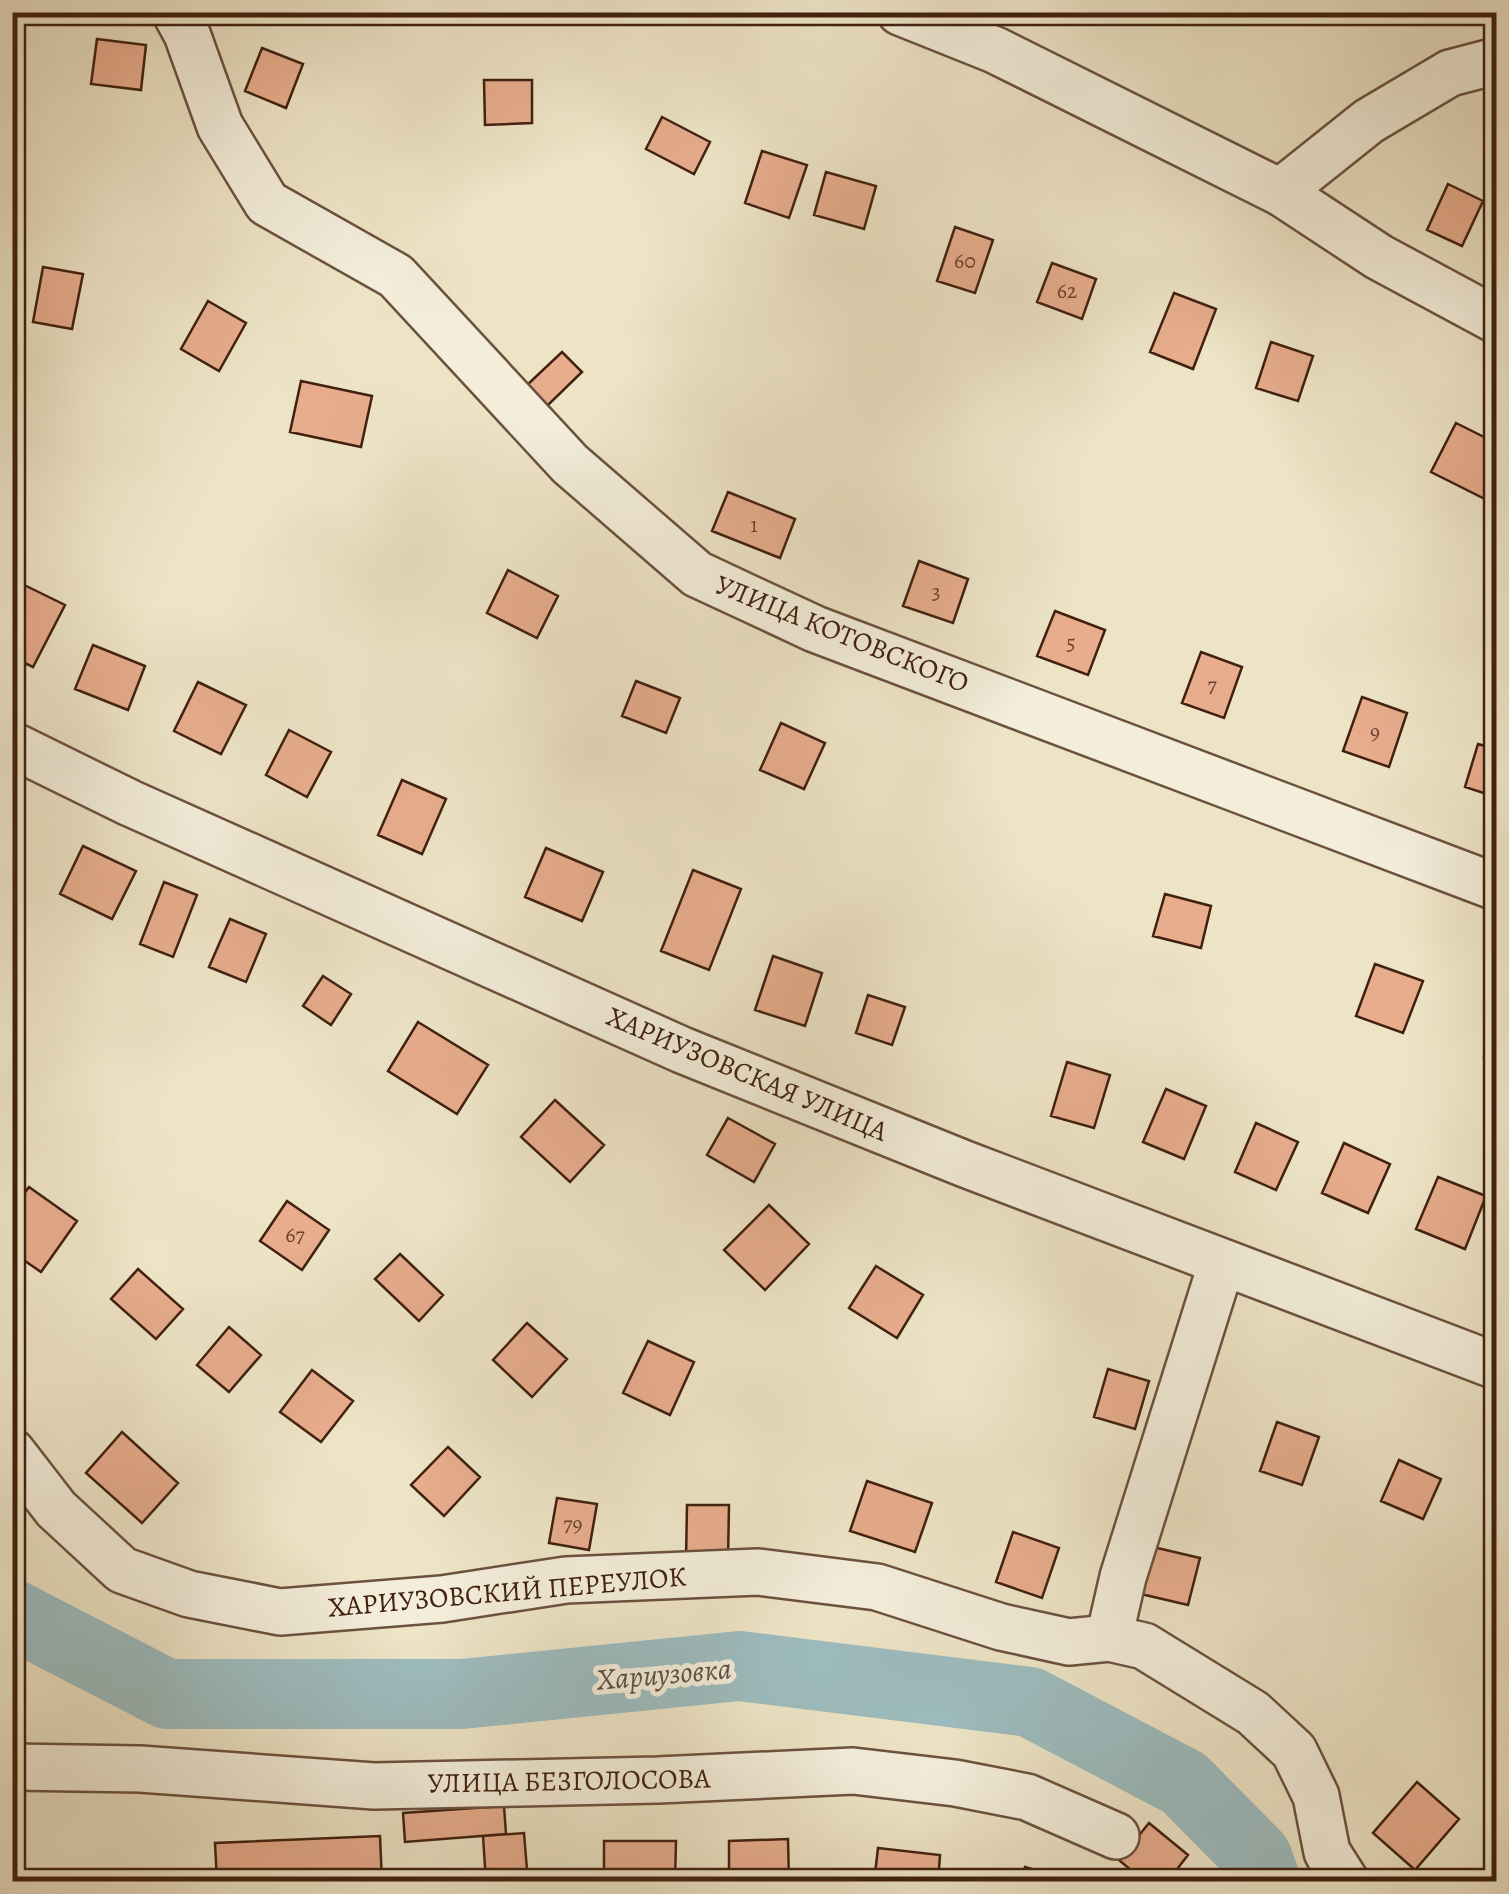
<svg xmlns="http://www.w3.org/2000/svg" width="1509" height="1894" font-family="Alegreya,serif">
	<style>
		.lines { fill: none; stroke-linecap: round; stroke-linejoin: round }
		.river { stroke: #9dbcbf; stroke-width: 70 }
		.building { fill: #e7ad8d; stroke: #412010; stroke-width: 2.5 }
		.minor-casing { stroke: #6c513e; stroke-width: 50 }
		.minor { stroke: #f3edda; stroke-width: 45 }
		.labels { text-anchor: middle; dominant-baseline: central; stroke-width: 10; stroke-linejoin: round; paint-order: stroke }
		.number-label { font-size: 22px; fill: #6a432f }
		.street-label { font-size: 28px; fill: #412010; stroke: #f3edda }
		.water-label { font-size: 30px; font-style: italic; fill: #5d4f45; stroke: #f3edda }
	</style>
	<rect width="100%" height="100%" fill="#ede4c6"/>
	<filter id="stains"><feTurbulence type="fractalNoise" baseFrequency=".002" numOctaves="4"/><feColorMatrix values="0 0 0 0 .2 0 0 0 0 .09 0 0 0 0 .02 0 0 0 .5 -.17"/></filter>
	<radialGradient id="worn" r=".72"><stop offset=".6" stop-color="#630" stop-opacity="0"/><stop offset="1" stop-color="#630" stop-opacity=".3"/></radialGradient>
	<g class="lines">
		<path class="river" d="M12,1614L167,1694H462L739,1666L1030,1702L1184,1783L1257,1857L1266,1882"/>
	</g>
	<path class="building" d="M97,39L146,45L141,90L91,84Z
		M262,48L303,64L286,108L245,91Z
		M484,80H532V123L485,125Z
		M662,117L710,142L694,174L646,149Z
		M762,151L807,165L789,218L745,203Z
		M826,172L876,186L864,229L814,215Z
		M1448,184L1483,201L1462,246L1427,230Z
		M955,227L993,240L975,293L937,281Z
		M1052,263L1096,279L1082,319L1037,302Z
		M43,267L83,274L72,329L33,322Z
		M1174,293L1216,309L1193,369L1150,352Z
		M208,301L246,323L219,371L181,349Z
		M1271,342L1313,356L1298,401L1256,388Z
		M562,352L582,372L547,406L527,385Z
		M301,381L372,396L361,447L290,432Z
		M1456,423L1496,443V476L1485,499L1431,472Z
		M728,492L795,519L780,558L712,531Z
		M919,561L968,579L953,623L903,606Z
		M508,570L558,596L537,638L487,613Z
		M12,579L65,605L33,667L12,657Z
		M1055,611L1105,630L1088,675L1037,656Z
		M93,645L145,666L128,710L75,689Z
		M1201,652L1242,667L1224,718L1182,703Z
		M636,681L680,698L666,733L622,716Z
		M198,682L246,705L221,754L174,731Z
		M1362,697L1407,713L1389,767L1343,751Z
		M781,723L825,743L804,789L760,770Z
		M289,730L331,752L307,797L266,775Z
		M1478,744L1496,749V797L1465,787Z
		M402,780L446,799L422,854L378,835Z
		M83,846L136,871L112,919L60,894Z
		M546,848L603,872L582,921L525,897Z
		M693,870L741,889L709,970L661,951Z
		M164,882L197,895L173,957L140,944Z
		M1165,894L1211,906L1201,948L1153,936Z
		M230,919L266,934L246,982L209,967Z
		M773,956L822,973L805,1026L755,1010Z
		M1375,964L1423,981L1403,1033L1356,1016Z
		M323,976L351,994L331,1025L303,1006Z
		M868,995L905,1007L892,1045L856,1033Z
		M1496,1015V1061L1484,1057Z
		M418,1022L488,1065L457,1114L388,1071Z
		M1067,1062L1110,1075L1094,1128L1051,1116Z
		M1166,1089L1206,1106L1184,1159L1143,1142Z
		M555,1100L604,1145L570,1182L521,1137Z
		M728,1118L775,1144L754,1182L707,1155Z
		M1256,1123L1298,1142L1276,1190L1235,1172Z
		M1344,1143L1390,1164L1368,1213L1322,1193Z
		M1438,1177L1486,1196L1465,1249L1416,1229Z
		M29,1187L77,1221L41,1272L12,1252V1210Z
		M287,1201L329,1230L302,1270L260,1241Z
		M769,1205L809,1244L765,1290L724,1250Z
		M400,1254L443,1295L419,1321L375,1279Z
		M876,1266L923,1295L897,1338L849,1308Z
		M138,1269L183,1309L156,1339L111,1299Z
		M527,1323L567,1359L532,1397L493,1360Z
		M229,1327L261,1355L229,1392L197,1365Z
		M648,1341L694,1362L670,1415L623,1393Z
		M1108,1369L1149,1381L1135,1429L1094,1417Z
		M312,1370L353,1401L321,1442L280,1412Z
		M1277,1422L1319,1437L1302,1485L1260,1471Z
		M122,1432L178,1483L142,1523L86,1473Z
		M448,1447L480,1477L444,1516L411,1485Z
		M1399,1460L1441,1479L1423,1519L1381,1501Z
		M867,1481L932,1503L915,1552L850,1531Z
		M557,1498L597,1504L589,1550L549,1543Z
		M687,1505H729L728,1560H686Z
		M1013,1532L1059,1548L1042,1598L996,1582Z
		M1153,1547L1200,1558L1188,1605L1141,1594Z
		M1417,1782L1459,1819L1415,1870L1373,1833Z
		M504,1806L506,1834L405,1842L403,1813Z
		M1149,1823L1188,1855L1167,1882H1145L1119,1860Z
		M524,1833L528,1882H486L483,1836Z
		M380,1836L382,1882H217L215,1843Z
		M788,1839L789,1882H729V1841Z
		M604,1841H676L675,1882H604Z
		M878,1848L940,1855L938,1882H874Z
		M1025,1867L1077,1882H1021Z"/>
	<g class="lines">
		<g class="minor-casing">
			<path id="minor" d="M175,12L187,34L220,126L267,203L396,276L570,464L697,574L815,629L1496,887
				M900,12L995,50L1280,192L1379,257L1496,320
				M1280,192L1369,121L1450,73L1496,61
				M12,745L130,803L682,1050L965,1164L1496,1366
				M12,1452L56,1509L122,1570L189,1594L280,1612L442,1599L566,1580L758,1572L877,1587L1001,1627L1069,1642L1109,1638L1144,1646L1253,1713L1294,1751L1316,1796L1327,1852L1346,1882
				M1109,1638L1123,1577L1222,1262
				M12,1767L140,1769L374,1786L658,1780L853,1771L955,1783L1027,1797L1116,1836"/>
		</g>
		<use href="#minor" class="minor"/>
	</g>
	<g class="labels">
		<g class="number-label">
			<text x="965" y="261">60</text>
			<text x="1067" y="291">62</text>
			<text x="754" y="525">1</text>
			<text x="936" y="592">3</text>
			<text x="1071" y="643">5</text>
			<text x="1212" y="685">7</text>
			<text x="1375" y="732">9</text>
			<text x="295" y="1235">67</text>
			<text x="573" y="1524">79</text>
		</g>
		<g class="street-label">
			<text transform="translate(842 634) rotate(22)">УЛИЦА КОТОВСКОГО</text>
			<text transform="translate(747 1074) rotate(23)">ХАРИУЗОВСКАЯ УЛИЦА</text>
			<text transform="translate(507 1592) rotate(-5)">ХАРИУЗОВСКИЙ ПЕРЕУЛОК</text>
			<text transform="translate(569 1781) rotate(-1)">УЛИЦА БЕЗГОЛОСОВА</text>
		</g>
		<g class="water-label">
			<text transform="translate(664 1674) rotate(-5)">Хариузовка</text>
		</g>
	</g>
	<rect width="1509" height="1894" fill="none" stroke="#ede4c6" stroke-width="50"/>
	<rect x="15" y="15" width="1479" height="1864" fill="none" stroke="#412010" stroke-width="5"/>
	<rect x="25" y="25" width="1459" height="1844" fill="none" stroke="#412010" stroke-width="2.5"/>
	<rect width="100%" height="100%" filter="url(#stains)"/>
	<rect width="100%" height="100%" fill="url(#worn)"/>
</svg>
